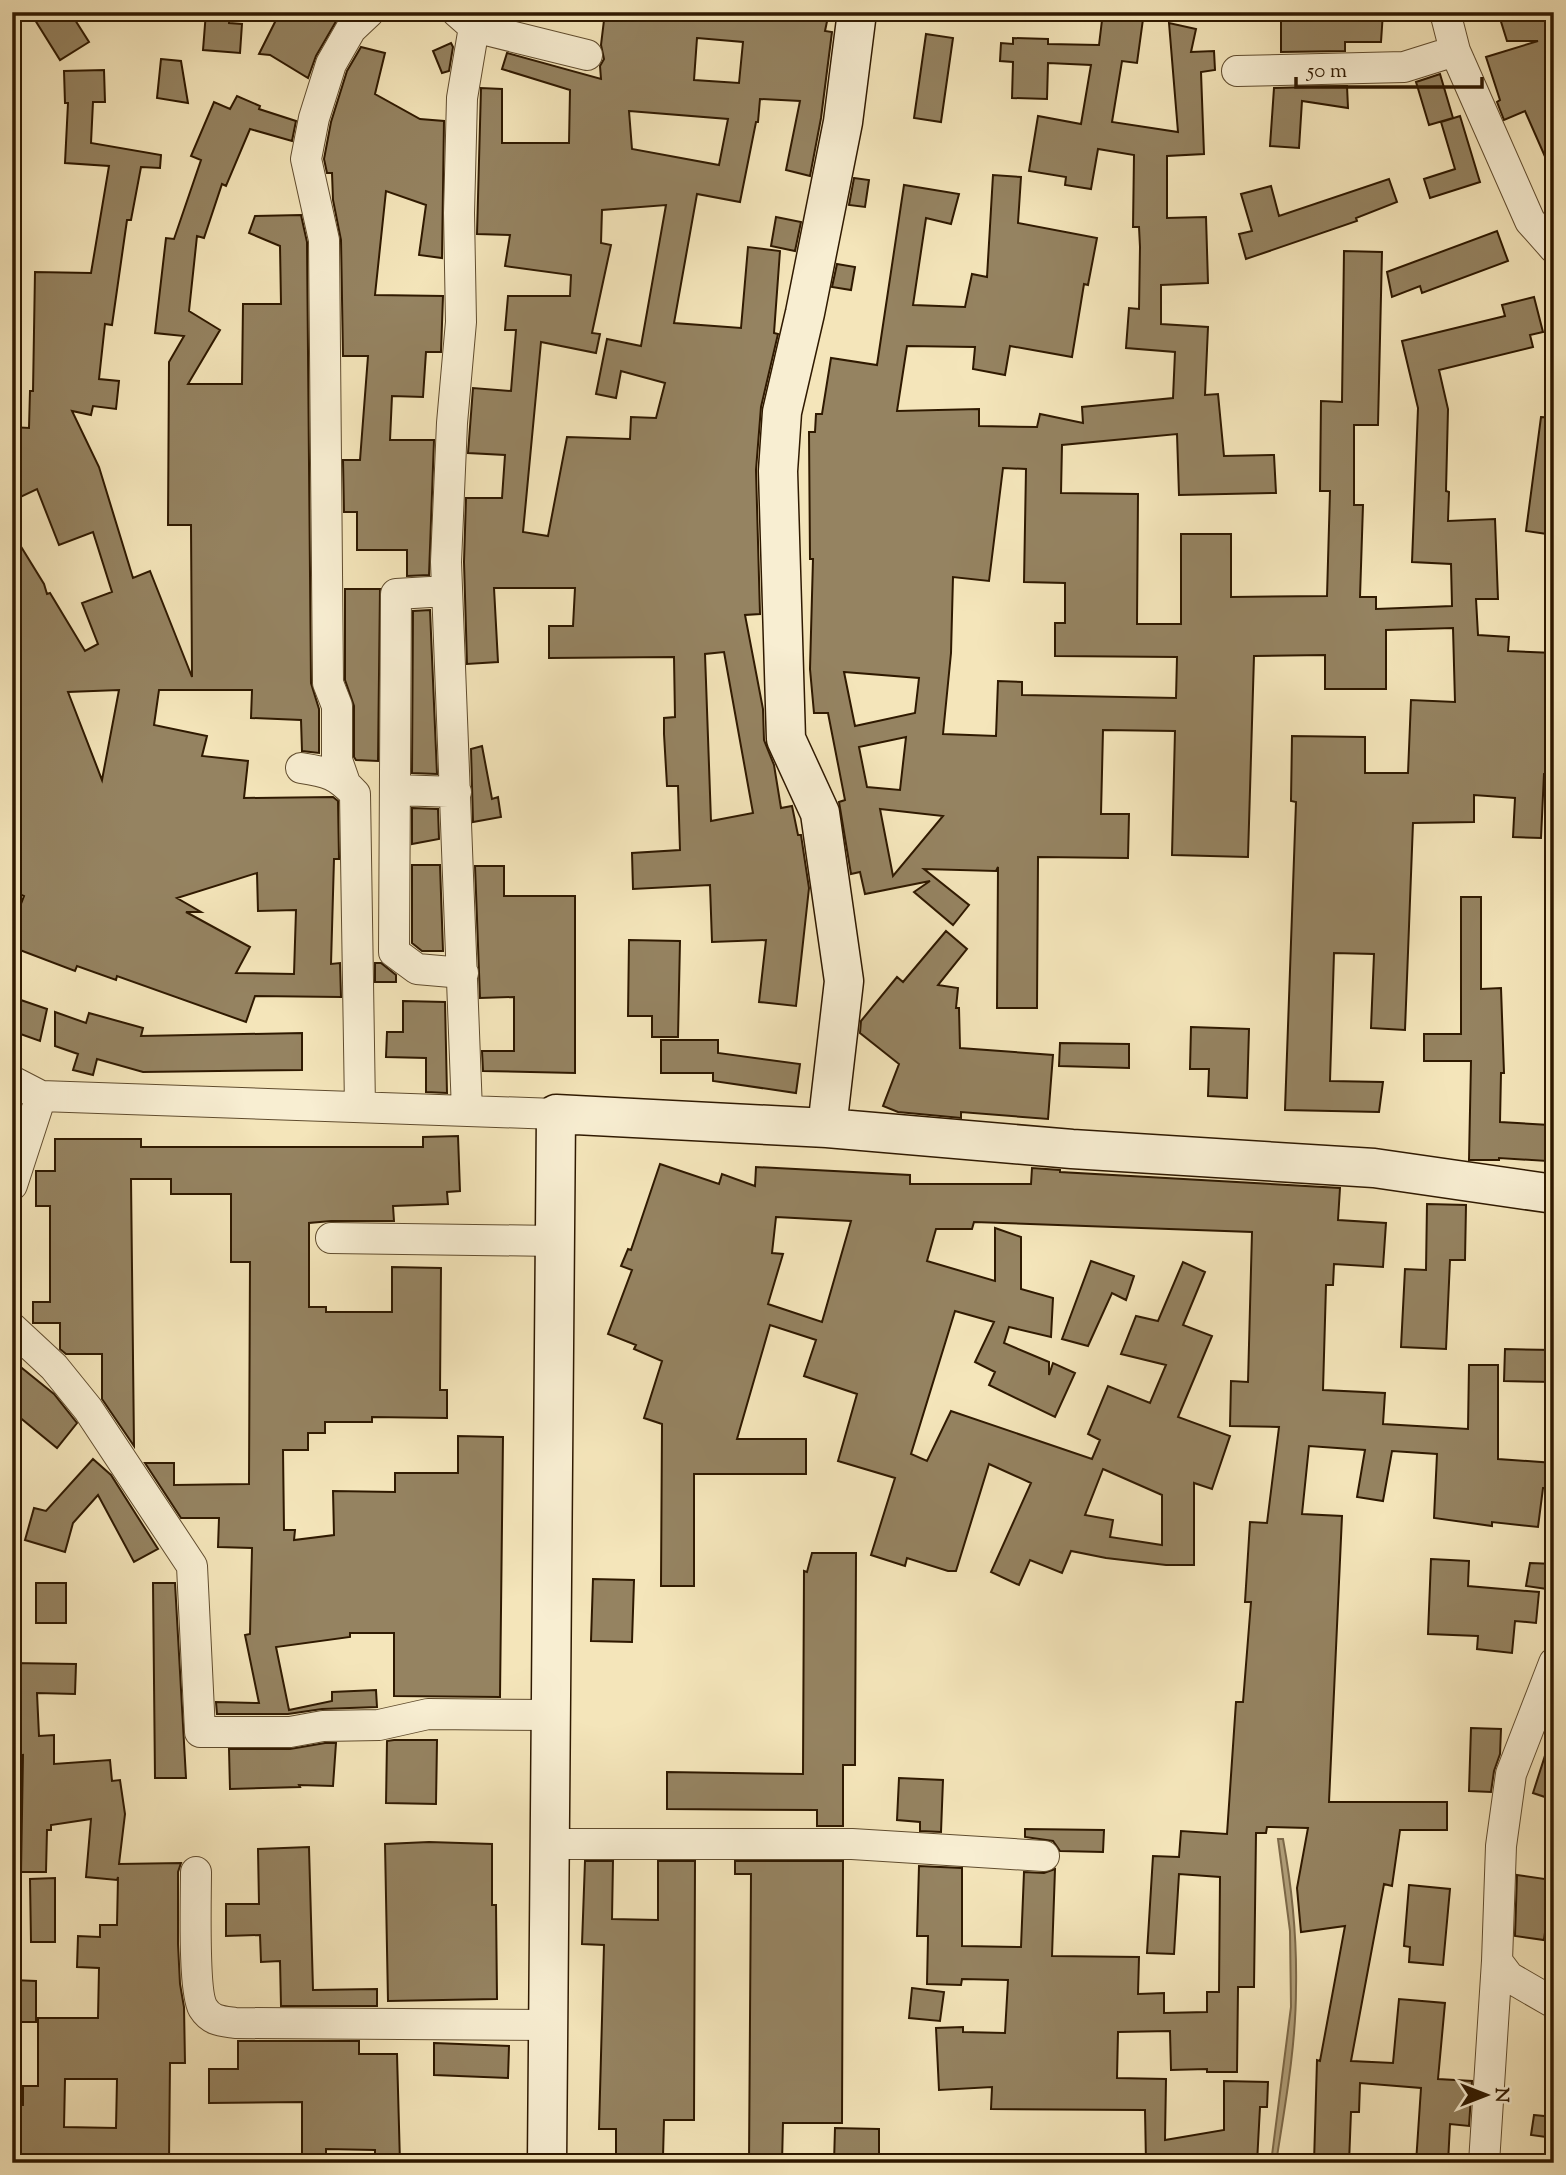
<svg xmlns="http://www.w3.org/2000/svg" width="1566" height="2175" font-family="'Sorts Mill Goudy',serif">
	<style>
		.water { fill: #b1a07b; stroke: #7d6a4a; stroke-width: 2 }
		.building { fill: #958361; stroke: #2f1900; stroke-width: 2; fill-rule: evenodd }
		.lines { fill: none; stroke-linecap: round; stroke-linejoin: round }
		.street-casing { stroke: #604c2e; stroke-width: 32 }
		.secondary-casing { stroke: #2f1900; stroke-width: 41 }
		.street { stroke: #f8eed2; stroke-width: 30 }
		.secondary { stroke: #f8eed2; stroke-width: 38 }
	</style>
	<rect width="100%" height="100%" fill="#f4e5ba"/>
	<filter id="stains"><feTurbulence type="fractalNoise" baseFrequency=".00286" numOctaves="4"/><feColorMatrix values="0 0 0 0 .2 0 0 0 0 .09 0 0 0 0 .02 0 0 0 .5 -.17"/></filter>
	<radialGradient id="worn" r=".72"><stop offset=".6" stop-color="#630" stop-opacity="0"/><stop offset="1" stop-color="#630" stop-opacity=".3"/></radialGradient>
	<path class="water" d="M1278,1839H1283C1292,1888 1297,1937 1296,1988C1296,2046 1285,2105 1276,2163H1271L1291,2007L1290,1931Z"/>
	<path class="building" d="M30,12H70L89,42L60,60Z
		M206,12H230L229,23L242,24L240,53L203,50Z
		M280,12H327L338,18L316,56L308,78L270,55L259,54Z
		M605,12H728L792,17L793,12H829L825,31L832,32L821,118L810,176L786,170L800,101L760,99L758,122H756L740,202L697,194L674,323L741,328L748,247L780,251L774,333L778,334L761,407L756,470L760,614L745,615L763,709L764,740L774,765L781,808L792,806L798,835H801L809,888L796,1006L759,1002L766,940L712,942L710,885L633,889L632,853L680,850L678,786H667L664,734V718L675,717L674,657L549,658V626H573L575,588H494L498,662L467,664L464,562L466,498H502L505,455L468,453L473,388L511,391L516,330H505L508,296H570L571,275L505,266L510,235L477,234L481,88L502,89V143H569L570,90L502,69L507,53L601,79L600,66L604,59L601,45ZM697,38L743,42L739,83L694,80ZM629,111L728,119L719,165L632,149ZM666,205L641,346L607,339L596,394L616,398L621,371L665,383L656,418L631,417L630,439L567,437L548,536L523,532L541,342L596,353L600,334L592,333L611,245L601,243L602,210ZM724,652L753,813L711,821L705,654Z
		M1103,12H1144L1137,63L1122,61L1112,122L1178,132L1169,23L1196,29L1191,52L1214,51L1215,70L1201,72L1204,154L1167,156V218L1206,217L1208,283L1161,285V324L1208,327L1205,395L1218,394L1224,456L1274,455L1276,493L1179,495L1177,434L1062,445L1061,493L1138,494L1137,624H1181V534H1231V597L1327,596L1330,491H1320L1321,401L1342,402L1344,251L1382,252L1378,425H1354V505H1363L1360,597H1376V609L1452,606L1451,564L1412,562L1418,408L1402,341L1505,316L1502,305L1534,297L1543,332L1530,335L1533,347L1439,370L1448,409L1446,491L1449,492L1448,521L1495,519L1498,599H1476L1478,635L1509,637L1508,651L1554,653V775L1544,774L1541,838L1513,837L1515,798L1474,795V822L1413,823L1405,1030L1371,1028L1374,954L1334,953L1330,1081L1383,1082L1379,1112L1285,1110L1296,802L1291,801L1292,736L1365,737V773H1408L1411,700L1455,702L1453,628L1386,630V689H1325V655L1254,656L1248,857L1172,855L1175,731L1103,730L1101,814H1129L1128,858L1038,857L1037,1008H997L998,867L996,871L924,869L969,905L953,925L914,892L930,881L865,894L860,872L851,874L839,802L845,800L828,713H814L810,669L813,559H810L809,432H815L816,414H822L831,358L877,365L904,185L959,194L951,224L926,218L913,305L965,307L972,274L987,277L993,175L1021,177L1018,223L1097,238L1088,285L1084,284L1072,357L1010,346L1005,375L973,369L975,347L907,346L897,411L979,409V426L1037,427L1040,414L1083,423L1082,407L1173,398L1175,352L1126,348L1129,308L1139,309L1140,247L1139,227H1133L1134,155L1098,149L1091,189L1065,185L1066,177L1029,171L1038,116L1081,124L1091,65L1048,63L1047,99L1012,98L1013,62L1000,61L1001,43L1013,44V38L1048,39V44L1099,45ZM1003,468L1026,469L1024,582L1065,583V623H1055V656L1177,657L1176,698L1022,695V682L998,681L996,736L943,734L951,653L953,577L989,581ZM844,672L919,678L915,713L855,726ZM906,737L900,790L867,787L859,747ZM880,809L943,816L893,876Z
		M1281,12H1383L1381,42H1345V51L1281,52Z
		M1498,12H1550L1554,25V177L1525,111L1504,120L1497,102L1500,100L1486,57L1538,41H1507Z
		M926,34L953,38L941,122L914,118Z
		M451,43L453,47L449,71L442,73L433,51Z
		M361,47L385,53L375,94L420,119L444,121L442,258L419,255L426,205L386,191L375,295L443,296L441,352H426L423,397L392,396L390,440H434L429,575L407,576V550H357V512H344L343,460H360L368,356H343L341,240L333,200L332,173H327L324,159L331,122L347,71Z
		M161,59L181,61L188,103L157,98Z
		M104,70L105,102H93L91,143L161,155L160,168L141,167L131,220H127L112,325L105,324L99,379L119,381L116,409L93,406L91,415L72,411L99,467L133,578L150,571L192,677L191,525H168L169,362L184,336L155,333L166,238L174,239L201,160L191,156L214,102L230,109L237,96L260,106L259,109L296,121L292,141L250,129L226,186L222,184L204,238L197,236L189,311L220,330L188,384H242L243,304H281L280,246L249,233L255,216L301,215L307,242L311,683L319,709V753L302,751L301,720L251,718L252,690H159L154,725L207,736L202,756L248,761L244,798L333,797L338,801L339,859H334L331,964L340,963L341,997L255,996L246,1022L117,976L116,980L77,966L75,971L12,947V927L24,896L12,891V532L44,584L47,594L50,593L85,651L98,644L82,603L112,592L93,532L59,545L37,489L12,501V427L29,428L30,391H33L35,272L91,273L109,166L65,163L68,103H65L64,71ZM119,690L102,780L68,692ZM257,873L258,911L296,910L294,974L236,973L250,947L186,912H201L177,898Z
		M1440,74L1453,118L1429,125L1416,82Z
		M1347,86L1348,108L1302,101L1299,148L1270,146L1274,88Z
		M1460,116L1480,182L1430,198L1424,179L1455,169L1441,122Z
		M854,178L869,180L865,207L849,205Z
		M1389,179L1397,202L1356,218L1357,221L1246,259L1239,234L1252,231L1241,194L1271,186L1279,216Z
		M776,217L801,222L795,251L771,246Z
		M1497,231L1508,261L1422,293L1420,286L1392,297L1387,272Z
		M837,264L855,267L851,290L832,287Z
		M1541,417L1554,418V535L1526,531Z
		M345,589H380L378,761L356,760L354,757V706L345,680Z
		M430,610L437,774L412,773L413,611Z
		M482,746L492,799L498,797L501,817L473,822L471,749Z
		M412,808L438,809L439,839L412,844Z
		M412,865H440L443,951H422L412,943Z
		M475,866H504V896H575V1073L483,1071L482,1051H514V997L480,998Z
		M1461,897H1481V989L1501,988L1504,1073H1501L1500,1122L1549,1125L1547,1161L1499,1158V1160H1469L1471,1061H1424V1034H1461Z
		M946,931L967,949L938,985L958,988L956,1008H959L960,1048L1053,1055L1048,1119L961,1112V1118L898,1112L883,1106L899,1064L860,1033L861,1021L897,977L903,982Z
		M629,940L680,941L678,1037H652V1016H628Z
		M375,963H381L396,975V982H375Z
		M12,997L47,1009L40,1041L12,1031Z
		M403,1001L445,1002L447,1093L426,1092V1058L386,1057L387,1032H403Z
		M55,1012L86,1023L89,1013L143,1028L141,1036L302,1033V1070L143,1072L97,1059L93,1075L73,1070L78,1054L55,1046Z
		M1191,1027L1249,1029L1247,1098L1208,1096L1209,1069H1190Z
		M661,1040H718V1053L800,1064L796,1093L713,1081V1073H661Z
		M1060,1043L1129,1044V1068L1059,1066Z
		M458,1136L460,1191L447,1192L448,1204L393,1206L394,1221H331L309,1223V1307H326V1312H392V1267L441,1268L440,1390H447V1418L372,1417V1422H325V1433H308V1450H283L284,1530H295L294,1540L334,1535L333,1491L395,1492V1473H458V1436L503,1437L500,1697L394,1696V1633H350V1637L276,1647L289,1710L332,1701V1692L376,1690L377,1707L322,1709L288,1714H217L216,1702L259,1703L245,1635L250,1634L252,1548L218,1547L219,1518H181L145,1463H174V1485L249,1484L250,1262H231V1194H171V1179H131L134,1446L102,1399V1354H66L60,1349V1323H33V1302H50V1206H36V1171H55V1139H141V1147H423V1137Z
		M660,1164L719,1184L722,1174L755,1186L756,1167L910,1175V1184H1031L1032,1168L1060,1170V1172L1340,1188L1338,1220L1386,1223L1383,1267L1334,1264L1333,1285H1326L1323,1390L1385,1393L1383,1424L1468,1429L1469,1365H1498V1459L1554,1463V1488H1543L1538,1527L1492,1522V1526L1434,1518L1437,1454L1392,1451L1383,1501L1357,1497L1365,1450L1309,1446L1302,1514L1342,1516L1329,1802H1447V1830H1400L1392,1886L1384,1884L1351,2061L1393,2063L1399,1999L1445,2003L1438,2079L1472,2081L1469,2126L1450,2124L1448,2163H1416L1421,2088L1360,2083L1359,2112H1351L1349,2163H1314L1317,2060L1320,2061L1345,1926L1301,1932L1297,1888L1308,1828L1267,1827L1266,1833H1256L1254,1987H1238L1237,2072H1207V2069L1171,2070L1170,2031L1118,2032L1117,2078L1166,2079L1165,2140L1224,2130V2081L1268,2082L1267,2107H1260L1257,2163H1146L1145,2110L991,2109L992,2087L939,2090L936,2028L963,2027V2032L1005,2033L1008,1980L962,1979L961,1985L927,1984L928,1936H917L919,1866L962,1868V1946L1021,1947L1024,1872L1044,1873L1055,1869L1052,1956L1139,1957L1138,1994L1164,1993V2013L1207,2012V1992H1219L1220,1877L1179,1874L1174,1954L1147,1953L1153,1856L1179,1857L1181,1831L1227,1834L1236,1702H1243L1251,1602H1245L1250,1522L1267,1523L1279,1427L1230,1426L1231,1381L1248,1382L1252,1232L974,1222L972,1229H936L927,1261L995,1281V1228L1021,1237V1289L1053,1298L1051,1337L1009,1327L1004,1343L1049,1362V1375L1053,1363L1075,1373L1055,1417L989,1385L995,1372L975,1362L994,1322L955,1311L911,1454L927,1461L951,1411L1092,1459L1100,1440L1088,1434L1108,1386L1150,1403L1166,1365L1121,1354L1136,1316L1158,1321L1183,1262L1205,1272L1183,1325L1212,1336L1178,1417L1230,1436L1212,1489L1194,1483V1565H1166L1106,1558L1071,1551L1062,1573L1030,1560L1019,1585L991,1572L1031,1483L989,1464L956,1571H948L907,1558L905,1566L871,1555L895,1478L838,1461L857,1394L804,1376L816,1340L770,1325L737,1439H806V1474H694V1586H661L662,1424L644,1418L662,1361L634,1349L636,1345L608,1334L632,1270L621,1266L628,1249L631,1250ZM776,1217L851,1221L822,1322L768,1304L783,1254L772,1253ZM1103,1469L1162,1495V1545L1110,1537L1113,1520L1085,1515Z
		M1427,1204L1466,1205L1465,1260H1450L1446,1349L1401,1347L1405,1269L1426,1270Z
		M1091,1261L1134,1276L1126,1300L1112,1293L1088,1346L1062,1339Z
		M1505,1349L1554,1350V1382L1504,1381Z
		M12,1360L54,1394L77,1423L57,1448L12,1411Z
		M93,1459L111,1475L158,1549L134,1562L98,1495L73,1523L65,1552L25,1540L34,1508L46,1511Z
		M812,1553H856L855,1765H843V1826H817V1810L667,1809V1772L803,1774L804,1571L807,1572Z
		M1431,1559L1469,1561L1468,1586L1539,1592L1536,1623L1515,1621L1512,1653L1477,1649L1478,1636L1428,1634Z
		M1530,1563L1554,1564V1590L1526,1586Z
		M593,1579L634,1580L632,1642L591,1641Z
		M36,1583H66V1623H36Z
		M153,1583H175L186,1778H155Z
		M12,1663L76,1664L75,1694L37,1693L39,1736L54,1735V1764L110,1760L112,1781L120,1780L125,1814L119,1864L181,1863L178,1872V1944L180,1984L184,2007L185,2063H170L169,2163L46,2159V2163H17L18,2105H23V2086H38V2018H98L99,1968L77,1967L78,1936L100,1937V1925H117L118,1877L117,1880L86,1877L91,1819L51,1825V1830H47L46,1872H21L23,1755L15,1756ZM65,2079H117L116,2128L64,2127Z
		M1471,1728L1501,1729L1500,1754L1494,1771L1491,1792L1469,1791Z
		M394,1740H437L436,1804L386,1803L387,1741Z
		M1550,1740L1554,1741V1800L1533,1793Z
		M325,1743H336L333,1786L299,1785L300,1787L230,1789L229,1749H290Z
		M899,1778L943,1780L941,1832L920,1831V1822L897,1820Z
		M1025,1829L1104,1830L1103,1852L1060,1851L1053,1841L1025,1837Z
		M429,1842L492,1844V1905H496L497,1999L388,2001L385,1844Z
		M309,1847L313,1990L377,1989V2006H281L280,1961L261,1962L260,1935L226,1936V1904H259L258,1849Z
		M585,1861H613L612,1919L658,1920V1861H695L694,2120H664L663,2157L616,2156V2129H599L604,1945L582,1944Z
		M735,1861H843L842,2123H783L782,2163H749L751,1874H735Z
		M1517,1875L1552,1880L1544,1940L1515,1936Z
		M55,1878V1942H31L30,1879Z
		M1409,1885L1450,1889L1443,1965L1409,1962L1410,1947L1404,1946Z
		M12,1980L36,1981V2022H12Z
		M912,1988L944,1992L940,2021L909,2018Z
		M238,2041H359V2054H397L400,2163H375V2150L326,2149V2163H302V2102L209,2103V2069H238Z
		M434,2043L509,2046L508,2078L434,2075Z
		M1534,2115L1554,2117V2138L1531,2135Z
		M835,2128L879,2129V2163H834Z"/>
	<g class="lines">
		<g class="street-casing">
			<path id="street" d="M457,12L474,27L587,55
				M1445,12L1455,51L1530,221L1554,248
				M1237,71L1404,67L1455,51
				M447,591L396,594L394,952L417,969L463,973
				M301,768C327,772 337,774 355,794L360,1107
				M345,783L337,760V706L328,683L324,240L306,159L314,118L331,64L351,29L369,12
				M395,790L456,792
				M12,1081L41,1096L556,1114
				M467,1111L446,562L452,423L461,322L459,213L462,98L474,27
				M12,1185L41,1096
				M331,1238L555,1241
				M12,1328L54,1367L88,1409L192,1566L200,1732H290L323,1726L379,1725L428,1714L551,1715
				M550,1844H852L1044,1856
				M196,1872C196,1897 193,1991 203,2008C211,2021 221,2021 235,2023L549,2025
				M1497,1961L1509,1977L1554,2003
				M1484,2163L1497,1961L1501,1846L1511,1774L1554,1663"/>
		</g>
		<g class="secondary-casing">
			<path id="secondary" d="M827,1128L844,981L820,813L786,739L778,471L782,412L805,313L843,122L857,12
				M547,2163L556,1114L827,1128L1072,1149L1374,1168L1554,1194"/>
		</g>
		<use href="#street" class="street"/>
		<use href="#secondary" class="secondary"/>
	</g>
	<rect width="1566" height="2175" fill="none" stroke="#f4e5ba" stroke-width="42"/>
	<rect x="14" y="14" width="1538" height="2147" fill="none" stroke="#2f1900" stroke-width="3.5"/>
	<rect x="21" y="21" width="1524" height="2133" fill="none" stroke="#2f1900" stroke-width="2"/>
	<g transform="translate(1486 2095) rotate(90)" stroke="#f8eed2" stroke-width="5" paint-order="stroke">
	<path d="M0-5L12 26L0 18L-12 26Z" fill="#2f1900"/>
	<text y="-10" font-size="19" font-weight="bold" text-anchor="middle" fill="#2f1900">N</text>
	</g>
	<path d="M1296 77v10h186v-10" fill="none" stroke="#2f1900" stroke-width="3.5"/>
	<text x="1307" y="77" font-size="21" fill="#2f1900" stroke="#f8eed2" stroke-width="5" paint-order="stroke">50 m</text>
	<rect width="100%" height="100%" filter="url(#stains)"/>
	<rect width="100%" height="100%" fill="url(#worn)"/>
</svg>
